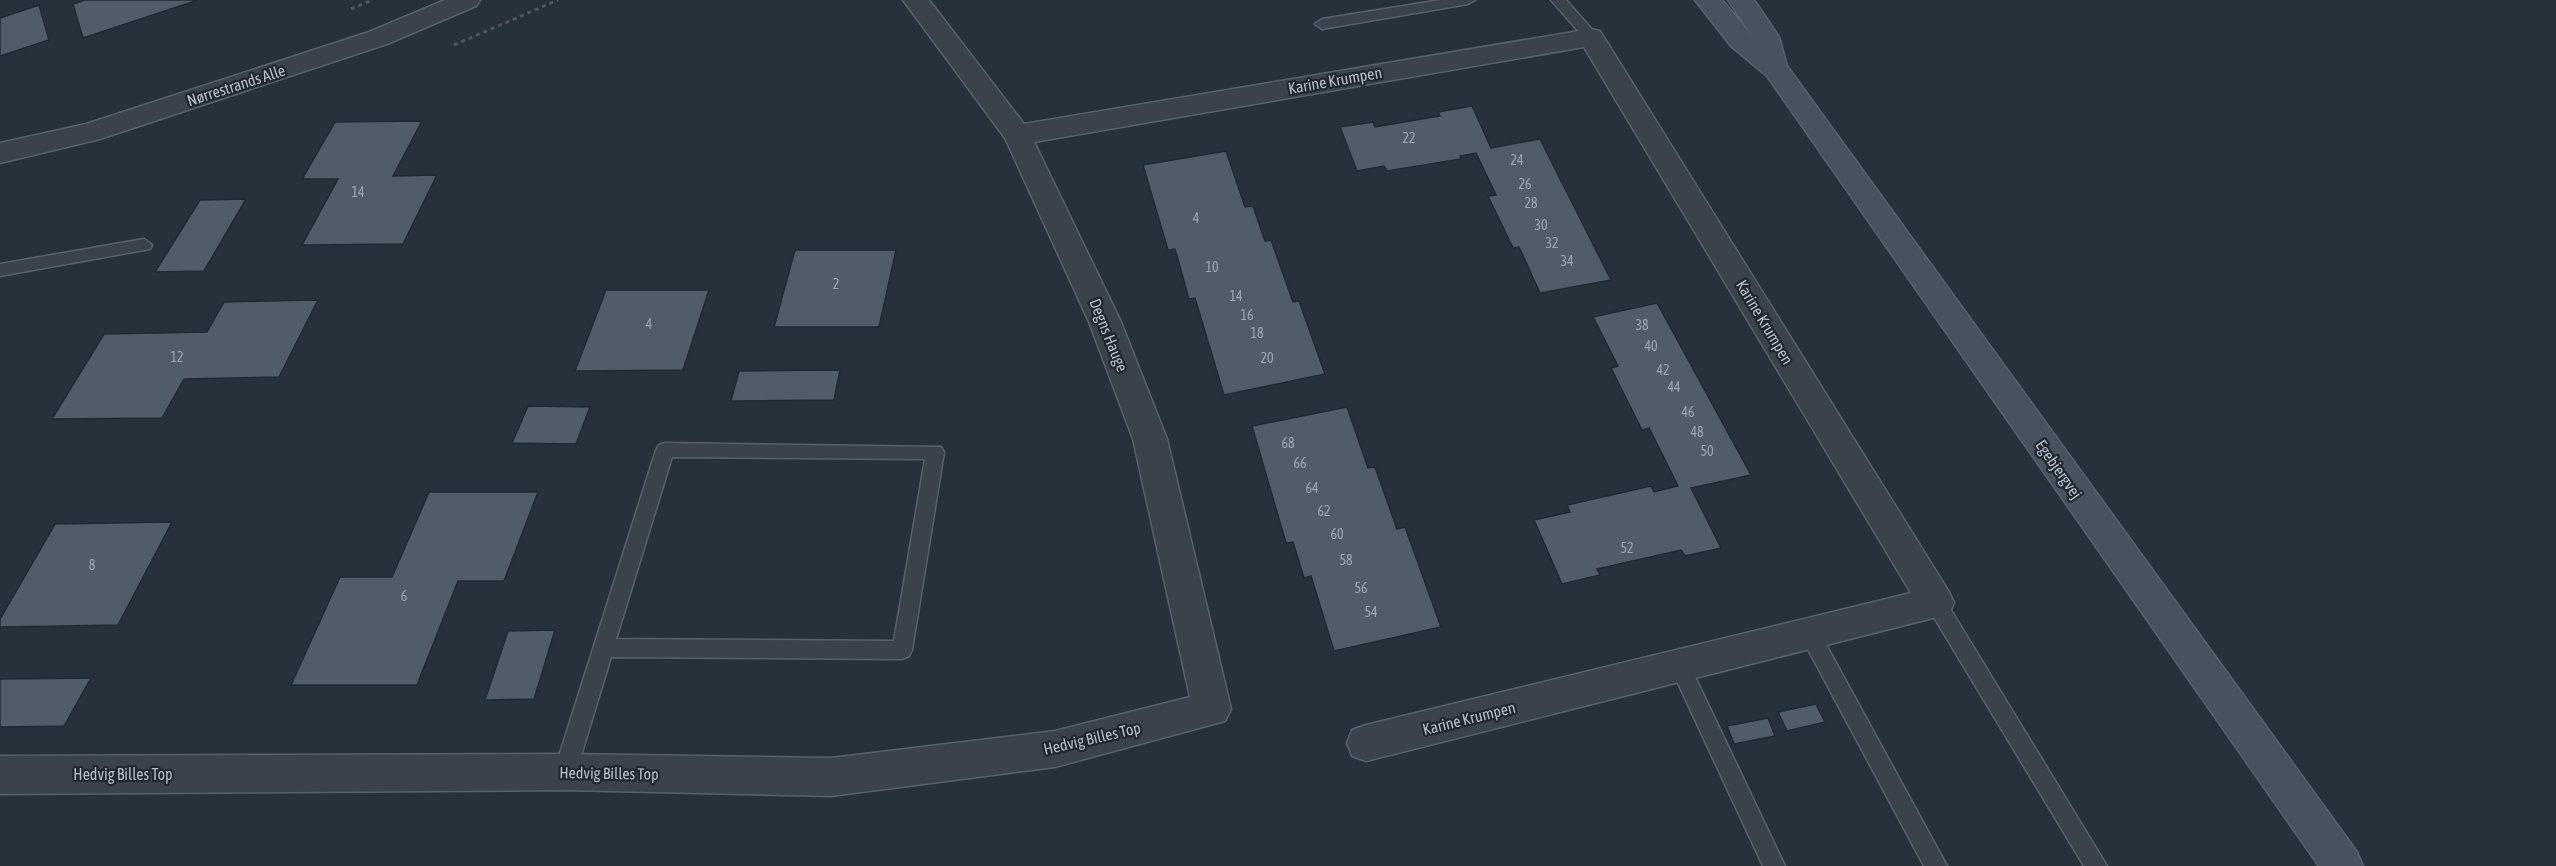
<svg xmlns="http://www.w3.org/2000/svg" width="2556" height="866" font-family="'Asap Condensed',sans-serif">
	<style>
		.building { fill: #505c67; stroke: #212a33; stroke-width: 1.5 }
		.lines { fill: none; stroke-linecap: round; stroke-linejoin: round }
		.lane-casing { stroke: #58616a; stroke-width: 3 }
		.street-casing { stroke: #58616a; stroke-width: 3 }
		.secondary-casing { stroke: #58616a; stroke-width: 3 }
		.path { stroke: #485b5c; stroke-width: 3; stroke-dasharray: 4 4; stroke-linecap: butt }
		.lane { fill: #3a434c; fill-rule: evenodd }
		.street { fill: #3a434c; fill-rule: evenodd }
		.secondary { fill: #48525f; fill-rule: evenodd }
		.labels { text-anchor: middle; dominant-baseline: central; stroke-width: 4.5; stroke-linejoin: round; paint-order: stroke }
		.number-label { font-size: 14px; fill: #9ca6af }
		.street-label { font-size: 16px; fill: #b6bec7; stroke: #1f2831 }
	</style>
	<rect width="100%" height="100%" fill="#26313c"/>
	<path class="building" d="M85,0H198L83,38L73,4Z
		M39,5L49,40L0,56V18Z
		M1472,106L1491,148L1540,139L1611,280L1540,293L1519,247L1513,248L1488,196L1496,195L1476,153L1460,156L1461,159L1387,171L1384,166L1357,171L1340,127L1373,122L1375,127L1440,116L1438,112Z
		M422,121L393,176L437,175L403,244L302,245L338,179H302L335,122Z
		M1226,151L1245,207L1253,206L1265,241L1271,240L1293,302L1299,301L1325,374L1224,395L1195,298L1189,299L1175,249L1168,250L1143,165Z
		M246,199L204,271L155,272L200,200Z
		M795,250H896L879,327H774Z
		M606,290H709L683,370L575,371Z
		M318,300L279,377L184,379L162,418L52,419L104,334L207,332L224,302Z
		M1657,303L1751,475L1691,488L1721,548L1685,556L1681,550L1597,569L1600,575L1562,584L1534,520L1570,512L1567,505L1651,486L1654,492L1678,486L1649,428L1642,430L1611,368L1618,366L1593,317Z
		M840,370L834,400L731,401L739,371Z
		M528,406L590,407L576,444L512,443Z
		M1347,407L1368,468L1375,467L1397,529L1405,527L1441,627L1334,651L1311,576L1304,578L1293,542L1286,543L1252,426Z
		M429,492H538L504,581H458L417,685H291L340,577H392Z
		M172,522L118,625L0,627V619L55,524Z
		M555,630L534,699L485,700L508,631Z
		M91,678L64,726L0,727V679Z
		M1816,704L1825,722L1787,731L1778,712Z
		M1768,718L1775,736L1734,744L1727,726Z"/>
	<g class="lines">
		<g class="lane-casing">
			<path id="lane" d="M1441,0H1475L1468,4L1322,29L1315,24L1322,19Z
				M1551,0H1566L1596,34V40H1586Z
				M144,239L152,245L150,249L0,276V264Z
				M665,443L941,447L944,452L912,650L909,656L902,659L611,657L576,772L572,779L565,782L558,779L554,772L656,450L659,445ZM672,457L925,459L894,641L616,639Z
				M1936,594L1943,597L2107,866H2084L1929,609L1926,603L1929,597Z
				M1810,625L1817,628L1947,866H1924L1803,640L1800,634L1803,628Z
				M1680,657L1687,660L1785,866H1763L1670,666L1673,660Z"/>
		</g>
		<g class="street-casing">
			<path id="street" d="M445,0H480L476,6L387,44L100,139L0,163V143L86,124L369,32Z
				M903,0H929L1024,124L1591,29L1600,31L1949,592L1954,603L1949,614L1366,761L1352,756L1347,743L1352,730L1366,725L1911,593L1584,47L1034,142L1121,322L1167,439L1231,709L1225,721L1055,767L831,796L565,790L0,794V756L565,754L831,758L1055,731L1190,697L1133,439L1089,322L1005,138Z"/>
		</g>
		<g class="secondary-casing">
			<path id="secondary" d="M1695,0H1722L1753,37L1728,0H1754L1779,37L1787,66L2357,852L2363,866H2319L1767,76L1731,46Z"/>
		</g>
		<path class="path" d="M351,9L372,0
			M454,45L558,0"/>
		<use href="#lane" class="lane"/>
		<use href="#street" class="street"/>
		<use href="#secondary" class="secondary"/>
	</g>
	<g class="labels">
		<g class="number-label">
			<text x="1409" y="138">22</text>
			<text x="1517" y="160">24</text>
			<text x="1525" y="184">26</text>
			<text x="358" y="192">14</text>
			<text x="1531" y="203">28</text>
			<text x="1196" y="218">4</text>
			<text x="1541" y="225">30</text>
			<text x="1552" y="243">32</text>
			<text x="1567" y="261">34</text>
			<text x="1212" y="267">10</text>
			<text x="836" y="284">2</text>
			<text x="1236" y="296">14</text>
			<text x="1247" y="315">16</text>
			<text x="649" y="324">4</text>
			<text x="1642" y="325">38</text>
			<text x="1257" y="333">18</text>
			<text x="1651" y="346">40</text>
			<text x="177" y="357">12</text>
			<text x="1267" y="358">20</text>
			<text x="1663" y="370">42</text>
			<text x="1674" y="387">44</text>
			<text x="1688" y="412">46</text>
			<text x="1697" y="432">48</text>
			<text x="1288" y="443">68</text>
			<text x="1707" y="451">50</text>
			<text x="1300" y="463">66</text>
			<text x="1312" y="488">64</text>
			<text x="1324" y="511">62</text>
			<text x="1337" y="534">60</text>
			<text x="1627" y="548">52</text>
			<text x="1346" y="560">58</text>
			<text x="92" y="565">8</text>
			<text x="1361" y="588">56</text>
			<text x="404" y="596">6</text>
			<text x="1371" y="612">54</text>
		</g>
		<g class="street-label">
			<text transform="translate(1335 80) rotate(-10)">Karine Krumpen</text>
			<text transform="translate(236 85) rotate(-18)">Nørrestrands Alle</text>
			<text transform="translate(1765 322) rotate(59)">Karine Krumpen</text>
			<text transform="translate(1109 335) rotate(68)">Degns Hauge</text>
			<text transform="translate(2059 469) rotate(55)">Egebjergvej</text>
			<text transform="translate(1469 718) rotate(-14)">Karine Krumpen</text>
			<text transform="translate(1092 738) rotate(-13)">Hedvig Billes Top</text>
			<text transform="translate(609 773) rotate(1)">Hedvig Billes Top</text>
			<text x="123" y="774">Hedvig Billes Top</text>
		</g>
	</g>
</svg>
